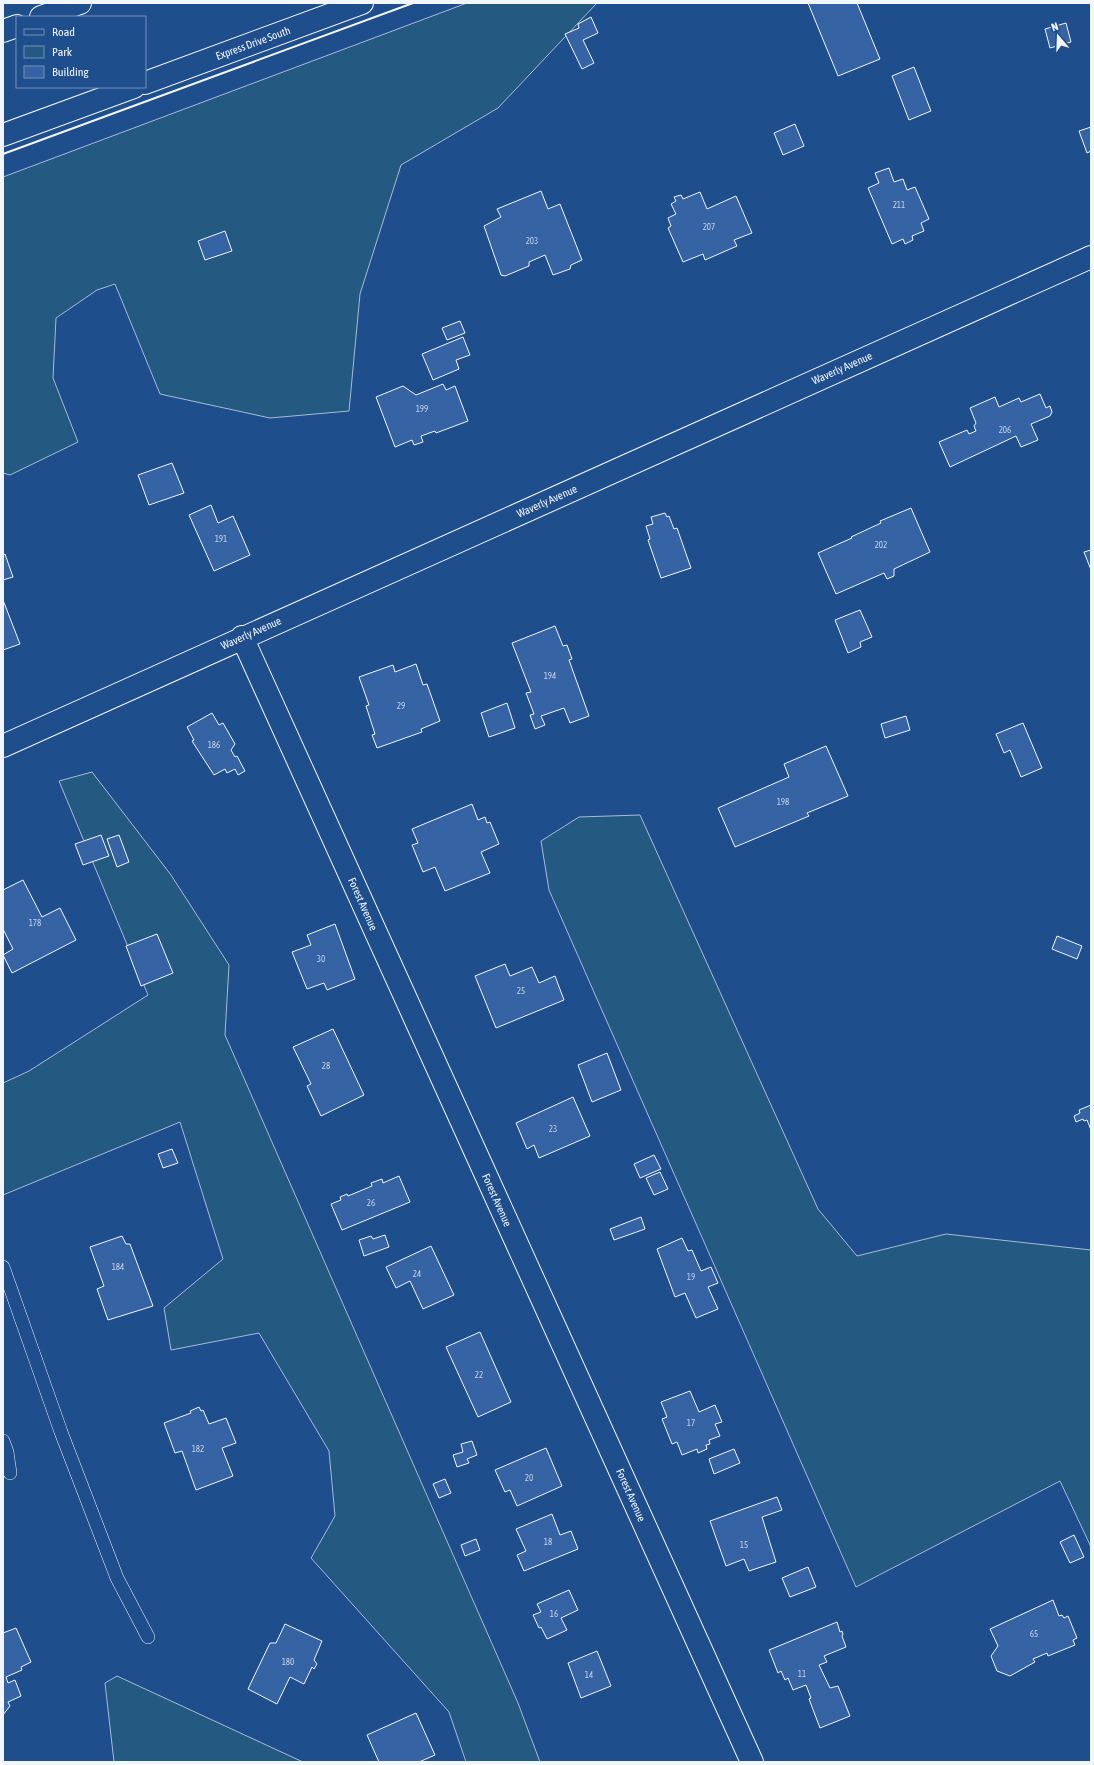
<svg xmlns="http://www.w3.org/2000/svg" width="1094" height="1765" font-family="'Asap Condensed',sans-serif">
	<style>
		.green { fill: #245a82; stroke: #a8bbd7 }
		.building { fill: #3563a3; stroke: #f2f6ff }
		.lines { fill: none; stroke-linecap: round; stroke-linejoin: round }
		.lane-casing { stroke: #f2f6ff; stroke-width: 14 }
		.street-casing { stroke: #f2f6ff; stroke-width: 24 }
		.secondary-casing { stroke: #f2f6ff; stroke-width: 24 }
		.highway-casing { stroke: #f2f6ff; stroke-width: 24 }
		.lane { stroke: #1f4e8c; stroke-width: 13 }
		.street { stroke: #1f4e8c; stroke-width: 22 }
		.secondary { stroke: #1f4e8c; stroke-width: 22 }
		.highway { stroke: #1f4e8c; stroke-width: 22 }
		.wall { stroke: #f2f6ff; stroke-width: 2 }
		.labels { text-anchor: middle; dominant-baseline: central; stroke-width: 3; stroke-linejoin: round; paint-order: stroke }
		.number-label { font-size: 9px; fill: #c3d1e8 }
		.street-label { font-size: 11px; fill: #f2f6ff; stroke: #1f4e8c }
	</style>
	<rect width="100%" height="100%" fill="#1f4e8c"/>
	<path class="green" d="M467,3H597L498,108L401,165L360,294L349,411L270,418L160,394L115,284L97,290L56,318L53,378L78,442L10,475L3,473V177Z
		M92,772L171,875L229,965L225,1035L518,1703L540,1762H466L449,1712L311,1558L335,1516L329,1451L259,1333L171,1350L164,1308L223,1259L180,1122L3,1195V1083L29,1071L148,995L59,781Z
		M640,815L818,1209L857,1256L946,1234L1091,1250V1547L1060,1481L856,1587L549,890L541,841L579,817Z
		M117,1676L303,1762H114L105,1683Z"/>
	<path class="building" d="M808,3H857L880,59L838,76Z
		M591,17L598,33L583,40L594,63L582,69L565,34L579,28L578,24Z
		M1066,23L1071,42L1050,48L1045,29Z
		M914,67L931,111L909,120L892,76Z
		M795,124L804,146L783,155L774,133Z
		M1091,127V151L1087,153L1079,131Z
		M889,168L894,182L903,179L907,190L915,187L929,219L921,223L924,231L912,236L913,240L905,244L903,239L892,244L868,188L879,183L875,173Z
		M541,191L548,209L560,204L582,260L571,265L570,269L553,275L545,255L529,262V266L505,276L501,275L484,226L501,217L497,209Z
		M700,192L707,209L736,196L752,233L734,240L737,246L705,260L703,254L683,262L668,228L671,226L668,218L676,214L671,204L676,201L674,197L681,195L683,199Z
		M225,231L232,251L205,260L198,241Z
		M460,321L465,333L447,340L442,328Z
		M463,337L470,355L456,360L459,369L433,380L422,354Z
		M443,384L446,390L455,386L468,421L436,433L435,431L421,436L423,442L414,445L412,440L395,447L376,397L403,386L416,395Z
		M1040,394L1046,408L1050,406L1052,412L1050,416L1031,424L1038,440L1021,447L1016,436L950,467L939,442L967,430L969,434L976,431L974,426L976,423L970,408L995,397L999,407L1019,398L1021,402Z
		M172,463L184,493L149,505L138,475Z
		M211,505L218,523L233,516L250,555L214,571L189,515Z
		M911,508L930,552L894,569V576L887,579L884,573L836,594L818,553L852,538L851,537L881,523L880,521Z
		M665,513L667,517L669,516L674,529L677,528L691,568L661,578L648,540L650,539L646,526L653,524L651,517Z
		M1091,550V570L1084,552Z
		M5,554L13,577L3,580V555Z
		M3,600L20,644L3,650Z
		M860,610L872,637L860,642L861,647L848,653L835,620Z
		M555,626L563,646L567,645L572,659L569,660L589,716L570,723L564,708L541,716L545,725L535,729L530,715L534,714L526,693L531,692L512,643Z
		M416,664L423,685L427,684L440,721L421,729L422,732L377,748L372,735L375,734L366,706L369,705L359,677L393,665L395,672Z
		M507,703L515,728L489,737L481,713Z
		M212,713L219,725L223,723L235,744L231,750L235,757L237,756L245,771L238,775L235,769L227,773L225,769L214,775L192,741L194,740L187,727Z
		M906,716L910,730L885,738L881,724Z
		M1023,723L1042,768L1021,777L1010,750L1004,753L996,734Z
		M826,746L848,796L807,813L809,816L735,847L718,808L789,777L784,764Z
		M472,804L478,820L485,817L487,823L490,822L499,844L481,852L490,873L445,891L435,867L423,872L412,845L418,843L412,829Z
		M101,835L109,856L83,865L75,844Z
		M119,835L129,862L117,867L107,839Z
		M23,880L42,917L60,908L76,940L12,973L3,955L13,949L3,929V890Z
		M335,924L355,979L327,990L324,983L307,989L292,952L311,945L307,935Z
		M157,934L173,973L141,986L126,946Z
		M1057,936L1082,946L1077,959L1052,949Z
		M505,964L510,976L532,967L539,983L555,976L564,1000L496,1028L475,976Z
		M333,1029L364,1095L321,1116L307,1086L311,1084L293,1047Z
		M607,1053L621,1090L592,1102L578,1065Z
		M573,1097L590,1136L539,1158L534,1145L527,1149L516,1123Z
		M1091,1105V1130L1087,1120L1084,1121L1083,1119L1076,1122L1074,1116L1080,1113L1079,1110Z
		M172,1149L178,1163L163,1168L158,1154Z
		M654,1155L661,1169L640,1178L634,1164Z
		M660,1172L668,1189L654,1195L646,1178Z
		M399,1176L410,1202L342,1230L331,1204L341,1200L340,1197L347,1194L348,1196L372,1186L371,1183L382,1179L383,1183Z
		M641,1217L645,1229L614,1240L610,1229Z
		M385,1235L389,1247L364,1256L359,1240L371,1236L373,1239Z
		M122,1236L126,1244H130L153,1306L108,1320L97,1289L104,1286L90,1247Z
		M682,1238L688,1251L692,1250L701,1271L711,1267L718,1283L708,1287L718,1309L696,1318L685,1293L675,1297L657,1249Z
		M431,1246L454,1295L423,1309L410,1281L396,1288L386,1267Z
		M480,1332L511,1402L478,1417L446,1347Z
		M690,1391L699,1412L715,1405L722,1422L715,1424L720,1436L709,1440L710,1444L706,1445L707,1449L698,1453L697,1449L682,1455L677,1442L672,1444L662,1419L667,1417L661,1402Z
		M199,1407L201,1411L203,1410L209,1424L226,1418L236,1443L222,1448L233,1476L196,1490L182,1451L175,1453L164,1423L191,1413L190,1411Z
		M472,1441L477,1455L467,1459L469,1463L457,1467L453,1455L463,1452L461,1444Z
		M546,1448L562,1486L517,1506L510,1490L505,1492L495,1470Z
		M734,1449L740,1463L714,1474L709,1459Z
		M445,1479L451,1493L439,1498L433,1484Z
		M777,1497L782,1510L762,1517L776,1562L749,1571L744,1559L726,1566L710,1521Z
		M552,1514L560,1535L571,1531L578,1549L524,1571L517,1555L526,1551L516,1529Z
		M1074,1535L1084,1557L1070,1563L1060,1542Z
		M476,1539L480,1550L465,1556L461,1545Z
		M808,1567L816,1587L790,1597L782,1578Z
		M569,1590L578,1610L561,1618L567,1630L547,1639L541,1627L539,1628L533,1615L541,1612L537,1604Z
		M1053,1600L1059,1616L1062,1615L1064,1618L1068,1616L1077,1638L1073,1640L1075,1645L1048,1656L1047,1653L1033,1659L1035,1662L1010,1676L997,1671L991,1656L998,1646L990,1629Z
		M837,1622L840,1632L842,1631L843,1634L842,1636L846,1647L824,1656L827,1662L819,1665L830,1688L838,1686L850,1716L820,1728L809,1699L811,1698L806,1685L793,1690L788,1678L785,1680L781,1671L778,1673L769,1650Z
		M285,1624L322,1641L314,1660L317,1664L314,1669L312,1667L304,1684L290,1677L277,1704L248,1689L270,1643H276Z
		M16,1628L31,1662L21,1667L22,1670L6,1677L8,1683L15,1680L21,1696L8,1702L10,1706L3,1715V1633Z
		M597,1651L611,1686L581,1698L568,1663Z
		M416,1713L435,1755L419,1762H379L367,1735Z"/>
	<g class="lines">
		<g class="lane-casing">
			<path id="lane" d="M3,1267L61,1432L117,1578L148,1637
				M3,1441L7,1452L10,1473"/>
		</g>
		<g class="street-casing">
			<path id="street" d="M242,637L752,1762
				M3,746L1091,257"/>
		</g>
		<g class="secondary-casing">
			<path id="secondary" d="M145,83L362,3
				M3,135L134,87"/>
		</g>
		<g class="highway-casing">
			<path id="highway" d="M41,17L80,3
				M3,31L17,26"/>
		</g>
		<use href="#lane" class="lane"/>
		<use href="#street" class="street"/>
		<use href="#secondary" class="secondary"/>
		<use href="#highway" class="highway"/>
		<path class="wall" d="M3,154L413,3"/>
	</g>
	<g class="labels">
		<g class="number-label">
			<text x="899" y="205">211</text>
			<text x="709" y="227">207</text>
			<text x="532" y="241">203</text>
			<text x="422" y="409">199</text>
			<text x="1005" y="430">206</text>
			<text x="221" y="539">191</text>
			<text x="881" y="545">202</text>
			<text x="550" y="676">194</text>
			<text x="401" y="706">29</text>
			<text x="214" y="745">186</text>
			<text x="783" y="802">198</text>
			<text x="35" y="923">178</text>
			<text x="321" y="959">30</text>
			<text x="521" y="991">25</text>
			<text x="326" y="1066">28</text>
			<text x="553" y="1129">23</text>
			<text x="371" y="1203">26</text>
			<text x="118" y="1267">184</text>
			<text x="417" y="1274">24</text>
			<text x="691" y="1277">19</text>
			<text x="479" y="1375">22</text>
			<text x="691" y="1423">17</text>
			<text x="198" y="1449">182</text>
			<text x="529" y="1478">20</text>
			<text x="548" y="1542">18</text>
			<text x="744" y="1545">15</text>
			<text x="554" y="1614">16</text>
			<text x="1034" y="1634">65</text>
			<text x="288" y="1662">180</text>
			<text x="802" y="1674">11</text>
			<text x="589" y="1675">14</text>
		</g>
		<g class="street-label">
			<text transform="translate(253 43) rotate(-20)">Express Drive South</text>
			<text transform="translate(842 368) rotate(-24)">Waverly Avenue</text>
			<text transform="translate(547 501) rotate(-24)">Waverly Avenue</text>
			<text transform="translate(251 633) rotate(-24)">Waverly Avenue</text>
			<text transform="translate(363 904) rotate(66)">Forest Avenue</text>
			<text transform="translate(497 1200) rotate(66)">Forest Avenue</text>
			<text transform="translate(631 1495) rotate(66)">Forest Avenue</text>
		</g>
	</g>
	<rect width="1094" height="1765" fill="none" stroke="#f2f6ff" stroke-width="8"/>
	<rect x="16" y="16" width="130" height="72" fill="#1f4e8c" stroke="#7391ba"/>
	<rect x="24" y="29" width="20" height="6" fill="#1f4e8c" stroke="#7391ba"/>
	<text x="52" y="36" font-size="12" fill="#f2f6ff">Road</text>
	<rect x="24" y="46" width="20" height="12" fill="#245a82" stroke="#7391ba"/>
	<text x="52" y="56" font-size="12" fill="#f2f6ff">Park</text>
	<rect x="24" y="66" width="20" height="12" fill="#3563a3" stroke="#7391ba"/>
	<text x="52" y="76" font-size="12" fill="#f2f6ff">Building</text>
	<g transform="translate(1058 36) rotate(341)" stroke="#1f4e8c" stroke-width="3" paint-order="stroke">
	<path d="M0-3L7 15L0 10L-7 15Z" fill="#f2f6ff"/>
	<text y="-6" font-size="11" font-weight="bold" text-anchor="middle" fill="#f2f6ff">N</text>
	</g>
</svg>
